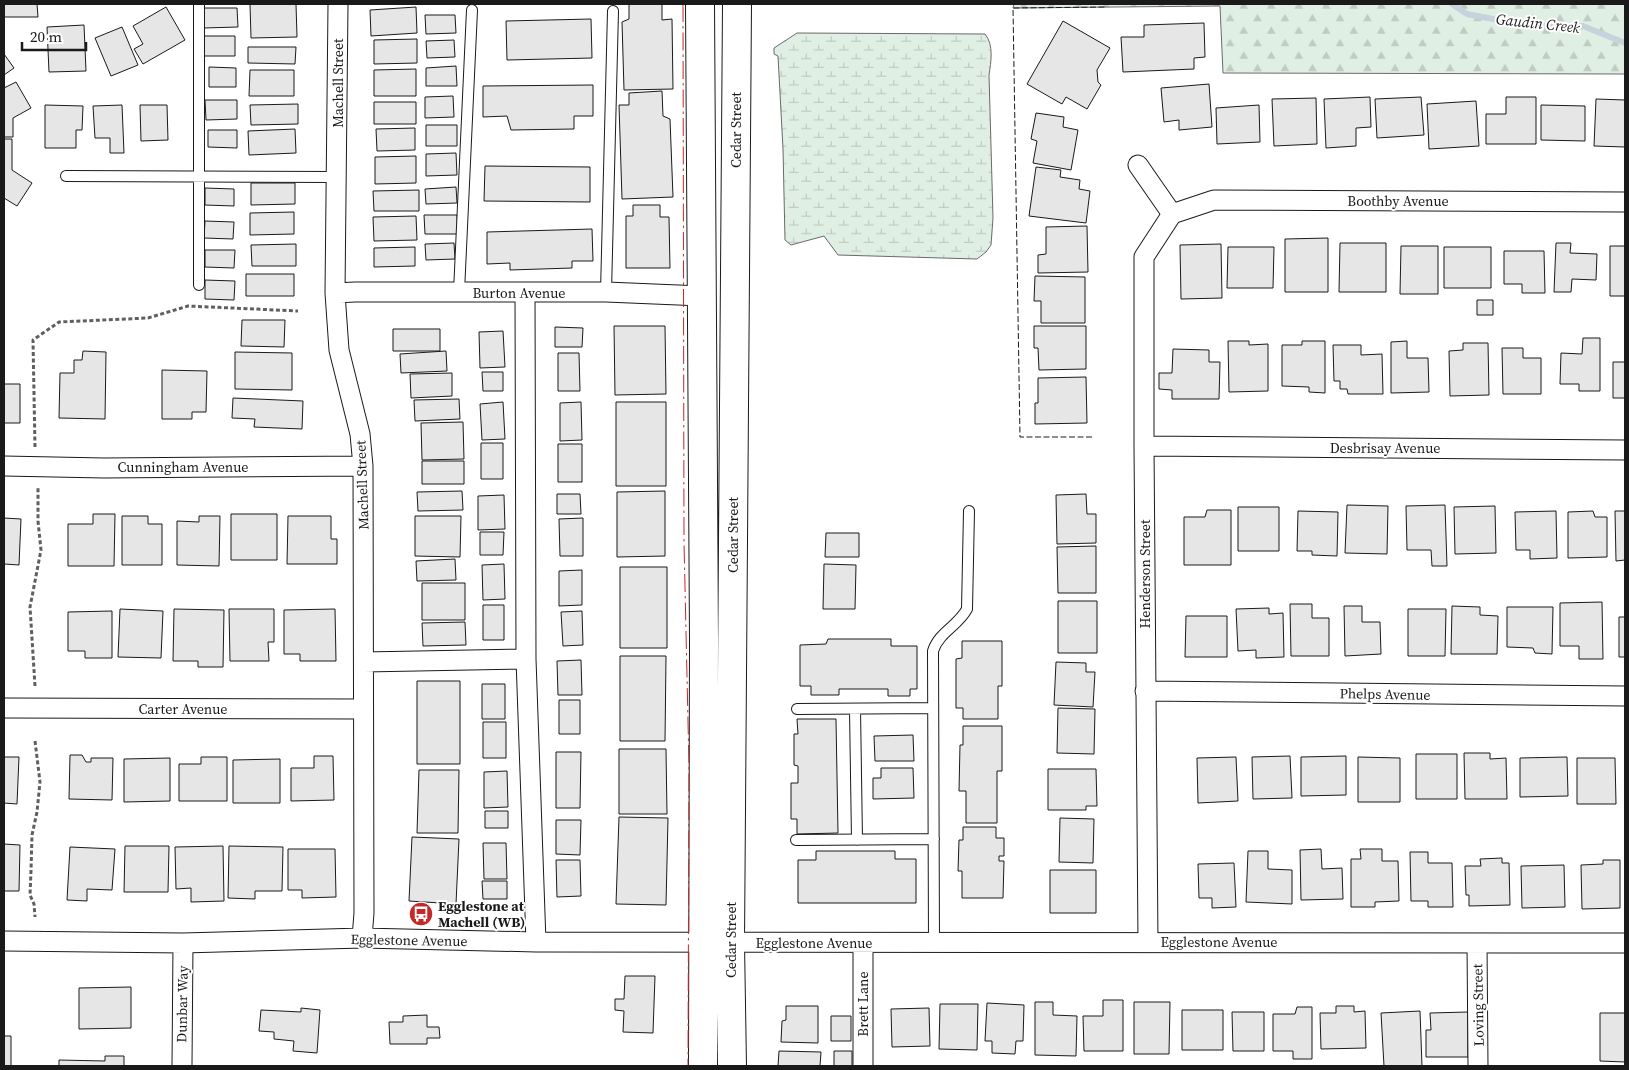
<svg xmlns="http://www.w3.org/2000/svg" width="1629" height="1070" font-family="'Source Serif 4',serif">
	<style>
		.forest { fill: url(#forest-firs); stroke: #6a6a6a }
		.wetland { fill: url(#wetland-marsh); stroke: #6a6a6a }
		.lines { fill: none; stroke-linecap: round; stroke-linejoin: round }
		.stream { stroke: #c6d2dc; stroke-width: 6 }
		.building { fill: #e6e6e6; stroke: #1a1a1a }
		.service-casing { stroke: #1a1a1a; stroke-width: 12 }
		.minor-casing { stroke: #1a1a1a; stroke-width: 21 }
		.secondary-casing { stroke: #1a1a1a; stroke-width: 30 }
		.path { stroke: #5f5f5f; stroke-width: 3; stroke-dasharray: 4 2.5; stroke-linecap: butt }
		.service { stroke: #fff; stroke-width: 10 }
		.minor { stroke: #fff; stroke-width: 19 }
		.secondary { stroke: #fff; stroke-width: 28 }
		.fence { stroke: #1a1a1a; stroke-width: 1; stroke-dasharray: 6 2.5; stroke-linecap: butt }
		.power { stroke: #c62828; stroke-width: 1; stroke-dasharray: 18 4 2.5 4; stroke-linecap: butt }
		.labels { text-anchor: middle; dominant-baseline: central; stroke-width: 4; stroke-linejoin: round; paint-order: stroke }
		.street-label { font-size: 14px; fill: #1a1a1a; stroke: #fff }
		.poi-label { font-size: 14px; font-weight: bold; fill: #1a1a1a; stroke: #fff; text-anchor: start }
		.water-label { font-size: 15px; font-style: italic; fill: #1a1a1a; stroke: #fff }
	</style>
	<defs>
		<pattern id="forest-firs" width="22" height="20" patternUnits="userSpaceOnUse" patternTransform="scale(1.25)"><rect width="22" height="20" fill="#e0efe3"/><path d="M5 1l3.5 6h-7zM16 11l3.5 6h-7z" fill="#c0ccc2"/></pattern>
		<pattern id="wetland-marsh" width="20" height="14" patternUnits="userSpaceOnUse" patternTransform="scale(1.25)"><rect width="20" height="14" fill="#e0efe3"/><path d="M1 5h8M5 5V1M11 12h8M15 12V8" fill="none" stroke="#c0ccc2"/></pattern>
	</defs>
	<rect width="100%" height="100%" fill="#fff"/>
	<path class="forest" d="M1014,4H1625V74L1223,73L1220,6L1013,8Z"/>
	<path class="wetland" d="M797,33L985,34C994,45 991,62 989,75L993,218L991,245L986,252L977,259L838,255L824,236L791,245L785,240L783,149L778,56L774,54V48Z"/>
	<g class="lines">
		<path class="stream" d="M1452,4L1467,14L1498,20L1559,28L1583,26L1625,43"/>
	</g>
	<path class="building" d="M4,4H37L38,17H4Z
		M250,4H296L297,37L251,38Z
		M629,4H662V20L672,19L673,89L624,90L622,22L629,19Z
		M166,7L185,40L143,64L134,49L143,44L133,26Z
		M416,7L417,33L371,36L370,10Z
		M204,8H237L238,27L204,28Z
		M425,15H455L456,33L426,34Z
		M591,19L592,58L507,60L506,21Z
		M1063,21L1110,48L1097,70L1098,82L1101,85L1087,109L1066,97L1062,104L1027,84Z
		M1204,23L1205,57L1194,58V69L1123,72L1121,37H1144V25Z
		M84,25L86,71L49,72L47,27Z
		M122,27L138,65L111,76L95,38Z
		M204,36H235V56H204Z
		M417,39V63L374,64V40Z
		M454,40L455,57L427,58L426,41Z
		M248,47H296L295,64L248,63Z
		M4,54L14,68L4,75Z
		M456,66L457,86H426V68Z
		M209,67L236,68V87H209Z
		M416,69V96H374V70Z
		M250,70H294V96H249Z
		M16,82L31,108L13,118V137H4V88Z
		M1209,84L1212,127L1179,130V120L1164,122L1161,88Z
		M593,85V116H574V129L511,130L507,116L483,117V86Z
		M662,91L663,116L670,119L673,197L622,199L619,105H629V93Z
		M453,96L454,117L425,118V97Z
		M1370,97L1371,127L1356,128V146L1326,148L1324,99Z
		M1421,97L1424,135L1377,138L1375,99Z
		M1506,97H1536V144H1486V114H1506Z
		M1316,98L1317,144L1274,146L1272,99Z
		M1596,99L1625,100V147L1594,146Z
		M205,100H237V119L206,120Z
		M1476,101L1479,146L1429,149L1427,104Z
		M374,102H416V124H374Z
		M298,104V124L251,125L250,105Z
		M45,105L83,106L82,130H76V148H45Z
		M122,105L124,153H110V138H95L93,106Z
		M140,105H167L168,140L141,141Z
		M1259,105L1260,142L1217,144L1216,108Z
		M1541,105L1585,106V141L1541,140Z
		M1036,113L1064,117L1063,127L1078,130L1071,170L1033,163L1037,141L1031,139Z
		M426,125H457V146H426Z
		M415,128V150L377,151L376,129Z
		M295,129L296,153L249,155L248,131Z
		M208,130H237V148L208,147Z
		M4,139H12V170L32,183L17,206L4,198Z
		M456,153L457,175L426,176V154Z
		M416,156V183L375,184V157Z
		M485,166L590,167V202L484,201Z
		M1036,167L1061,170L1060,177L1080,180L1079,189L1090,191L1086,223L1029,216Z
		M251,183H295V204L251,205Z
		M456,187L457,203L426,204L425,189Z
		M205,188L234,189V206L205,205Z
		M419,190V211H374L373,191Z
		M633,205H660V217H669L670,268H626V216H633Z
		M294,212V234L250,235V213Z
		M424,215H457L458,234H425Z
		M416,216L417,240L374,241L373,217Z
		M205,221L234,222L233,239L204,238Z
		M1087,226L1088,272L1038,273V255L1046,254V227Z
		M592,229L593,261H572V268L510,270V263L487,264V232Z
		M1328,238V292H1285V239Z
		M454,243L455,259L426,260L425,244Z
		M1340,243H1386V292H1339Z
		M1556,243H1571L1570,253L1597,254L1596,280L1572,279L1571,292H1554Z
		M296,244V266H252L251,245Z
		M1221,244L1222,298L1181,299L1180,245Z
		M1401,246H1438V294H1400Z
		M1610,246H1625V296H1610Z
		M415,247V266L374,267V248Z
		M1228,247H1274L1273,288H1227Z
		M1444,247H1491V288H1444Z
		M205,250H235L234,268L205,267Z
		M1504,251H1544L1545,293H1522V284H1504Z
		M246,274H294V296H246Z
		M1035,276L1085,277V323H1041V301H1034Z
		M205,280L235,281L234,300L205,299Z
		M1477,300H1493V315H1477Z
		M242,320H285L284,347L241,346Z
		M614,326H665L666,394L615,395Z
		M1034,326H1086V369L1039,370L1038,348H1034Z
		M555,327L583,328L582,347H555Z
		M393,329H440V351H393Z
		M503,331L505,367L480,368L479,332Z
		M1583,338H1600V391H1579V384H1560L1561,353L1582,354Z
		M1228,341H1249V345L1268,344V391L1229,392Z
		M1302,341H1325V393L1309,392V387L1282,386V345H1302Z
		M1407,341V358H1428L1429,392L1391,393V342Z
		M1463,343H1488L1489,395L1450,396L1449,351L1463,350Z
		M1333,345H1361V355L1382,354L1383,394H1348L1347,389H1340V381H1334Z
		M1502,348H1523V358H1541V394H1503Z
		M1173,349L1209,350V362H1220L1219,399H1172V390L1159,389V373H1172Z
		M83,351L106,352L105,419L59,418L60,373H74V360H82Z
		M446,351L447,371L401,373L400,354Z
		M235,352L292,353V390L235,389Z
		M558,353H579L580,391H558Z
		M1613,362H1625V398H1613Z
		M162,370L207,371L206,412H192V419H162Z
		M482,372H503V391H483Z
		M452,373V396L411,398L410,374Z
		M1086,377L1087,423L1035,424V403H1038V378Z
		M4,384H20V423H4Z
		M233,398L303,401L302,429L254,427L255,419L232,418Z
		M459,399L460,419L415,421L414,400Z
		M503,402L505,439L482,440L480,404Z
		M581,402L582,440L560,441V403Z
		M616,402H666V486H616Z
		M463,422L464,459L422,460L421,423Z
		M481,443H503V479H481Z
		M558,444H582V482H558Z
		M422,461H464V484H422Z
		M462,491L463,510L418,511L417,492Z
		M665,491V556L617,557V492Z
		M557,494H580L581,514H557Z
		M1086,494L1087,514H1096V543L1057,544L1056,495Z
		M504,495L505,529L478,530V496Z
		M1347,505L1388,506L1387,554L1345,553Z
		M1445,505L1447,566H1432L1431,550H1407L1406,506Z
		M1495,506L1496,553L1455,554L1454,507Z
		M1238,507H1279V551H1238Z
		M1207,510H1231V565H1184V517H1205Z
		M1298,511L1338,512L1337,556L1312,555V551H1297Z
		M1556,511L1557,558L1530,559V550H1516L1515,512Z
		M1593,511L1595,517H1607V557L1568,558V512Z
		M1615,511H1625V560L1616,561Z
		M93,514H115L114,566H68V524H93Z
		M231,514H277V560H231Z
		M122,516H148V524H162V565H122Z
		M199,516H220L219,566L177,565V521L199,522Z
		M288,516H331V539H337V564H287Z
		M415,516H461L460,557L415,556Z
		M4,518L21,519L19,565L4,564Z
		M583,518V556H560L559,519Z
		M480,532H504L503,555H480Z
		M826,533H859V557H825Z
		M1096,546V593H1058L1057,547Z
		M455,559L456,580L417,581L416,561Z
		M504,564L505,599L483,600L482,565Z
		M824,564L856,565L855,609H823Z
		M620,567H667V648H620Z
		M582,570V605L559,606V571Z
		M422,583H465V620H422Z
		M1058,601H1097V653H1058Z
		M1602,602L1603,659H1579V646H1560V603Z
		M1290,604H1312V618H1329V656H1291Z
		M483,605H504V640H483Z
		M1344,606H1362V622H1380L1381,654L1345,656Z
		M1452,606L1480,607V615L1498,616L1497,654H1451Z
		M1507,607H1553L1552,654L1535,653L1533,648L1507,647Z
		M1269,608V614L1283,613L1284,657L1256,658V650L1238,651L1236,609Z
		M120,609L163,611L161,658L118,657Z
		M174,609L224,610L223,667H198V661H173Z
		M229,609H274V642H268L269,661H230Z
		M335,609L336,661H300V654H284V610Z
		M1408,609H1446L1445,656H1408Z
		M112,611V658H85V651H68V612Z
		M582,611L583,645L563,646L561,612Z
		M1186,616H1227V657H1185Z
		M1619,617H1625V657H1619Z
		M465,622L466,645L423,646L422,623Z
		M828,639H891V646H917V689H910V696H888V689H839V695H811V686H800V645L826,644Z
		M962,641H1002V686H998V719H963V708H956V659L962,658Z
		M620,656H666L665,741H620Z
		M581,660L582,695H558L557,661Z
		M1056,662L1086,663V672H1095L1093,707L1054,705Z
		M417,681H460V764H417Z
		M482,684H505V719H482Z
		M559,700H580V734H559Z
		M1058,708L1095,709L1094,754L1057,753Z
		M797,719H836L838,833L797,834V819H791V783H798V766L794,765V734H798Z
		M483,722H506V758H483Z
		M963,726H1002V771H997V823H966V791H959L960,745H963Z
		M913,735L914,761H875L874,736Z
		M619,749H666L667,814H619Z
		M556,752H581L580,808H556Z
		M1464,753H1490V759L1506,758L1507,799H1465Z
		M1416,754H1457V799H1416Z
		M70,755H82L86,762H91V758H113L112,800L69,799Z
		M314,756H333L334,800L291,801V768H314Z
		M1290,756L1292,798L1253,799L1252,757Z
		M1346,756V795L1301,796V757Z
		M4,757H19L17,804L4,803Z
		M201,757H227V801H179V764H201Z
		M1236,757L1238,801L1198,803L1197,758Z
		M1358,757L1400,758V802H1358Z
		M1567,757L1568,796L1520,797V758Z
		M170,758V801L124,802V759Z
		M1577,758H1615L1616,804H1577Z
		M280,759V803H233V760Z
		M881,768H913L914,798L873,799V778H881Z
		M1048,769H1096L1097,806H1086V810H1048Z
		M419,770H459L458,833H417Z
		M507,771L508,807L484,808V772Z
		M485,811H508V828H485Z
		M619,817L668,818L666,905L616,904Z
		M1060,818L1094,819L1093,863L1059,862Z
		M556,820H581L580,855L556,854Z
		M963,827H996V838H1004V856H999V861H1004L1003,898H962V871H958L959,840H963Z
		M412,837L459,839L456,904L409,901Z
		M483,843H506L507,879H484Z
		M4,844L20,845L19,891H4Z
		M125,846H169L168,892H124Z
		M223,846L224,901L191,902V888L176,889L175,847Z
		M229,846L283,847L282,891H255V899L228,898Z
		M70,847L115,849L112,890L87,889V901L67,900Z
		M288,849H335L336,897L302,898V890H288Z
		M1321,849L1322,869L1342,868L1343,899L1301,900L1300,850Z
		M1360,849H1382V861H1398L1399,901L1375,902V907H1351V859H1361Z
		M816,851H895V859H916V903H798V860H816Z
		M1248,851H1268V869L1292,870V904L1246,902Z
		M1410,852H1428V863H1452L1453,907H1428V901H1411Z
		M1502,858V863H1509L1510,905L1469,906V895H1466L1465,866H1481L1480,859Z
		M556,860H580L581,896L557,897Z
		M1603,860H1620V908L1582,909L1581,865L1603,864Z
		M1234,863L1236,907L1212,908V898H1199L1198,864Z
		M1564,865L1565,907L1522,908L1521,866Z
		M1050,870H1096V913H1050Z
		M482,881H507V899H483Z
		M625,976H655L653,1033L623,1032L624,1011L615,1010V999H624Z
		M131,987V1028L79,1029V988Z
		M1103,1000H1123V1051H1084L1083,1016H1103Z
		M1035,1002H1053V1015L1077,1016L1076,1056L1035,1055Z
		M1134,1002H1170L1169,1054H1134Z
		M987,1003L1024,1005L1023,1041H1016L1015,1054L992,1053V1041H985Z
		M940,1004H978L977,1050L939,1049Z
		M786,1006H818V1043L781,1042L782,1021L786,1020Z
		M1336,1006H1354V1012L1365,1011L1366,1048L1321,1049L1320,1013H1336Z
		M1297,1007H1312V1059H1293V1051H1273V1014H1295Z
		M301,1008L320,1010L317,1053L293,1051L294,1041L274,1039V1032L259,1031L261,1010L301,1012Z
		M929,1008L930,1046L892,1047L891,1009Z
		M1182,1010H1223V1050H1182Z
		M1420,1011L1422,1066H1384L1381,1013Z
		M1232,1012H1264V1051H1233Z
		M1468,1012V1057H1426V1030H1431L1430,1013Z
		M1600,1013H1625V1062L1600,1061Z
		M427,1015V1027H439L440,1038H427V1044H390L389,1022H403V1016Z
		M831,1016H851V1041H831Z
		M4,1036H11V1066H4Z
		M779,1051L821,1052L820,1066H778Z
		M834,1051H852V1066H834Z
		M105,1056H124V1066H59V1060L105,1061Z"/>
	<g class="lines">
		<g class="service-casing">
			<path id="service" d="M66,176L337,177
				M199,285V4
				M459,292L472,10
				M606,292L613,11
				M797,709L933,708
				M855,709L857,840
				M796,840L934,839
				M934,942L933,651C939,632 958,626 967,609L969,511"/>
		</g>
		<g class="minor-casing">
			<path id="minor" d="M338,4L335,293L339,350L360,434L363,466C364,615 363,764 364,913L362,938
				M1138,165L1172,214
				M1172,214L1214,200L1625,202
				M335,293L355,292H606L702,296
				M525,293L526,659L536,942
				M1144,446L1625,450
				M4,466L104,468L363,466
				M364,662L526,659
				M1145,691L1625,696
				M4,708L363,709
				M4,941L183,943L362,938L536,942L1625,943
				M1148,942L1144,446V257L1172,214
				M863,943V1066
				M1477,943L1478,1066
				M182,1066L183,943"/>
		</g>
		<g class="secondary-casing">
			<path id="secondary" d="M700,4L704,640L703,1066
				M732,1066L730,943L737,4"/>
		</g>
		<path class="path" d="M35,447L33,340L59,322L148,318L188,306L298,311
			M35,686L30,607L41,550L38,521V487
			M35,741L40,782L37,812L32,835L31,871L30,895L34,904L35,917"/>
		<use href="#service" class="service"/>
		<use href="#minor" class="minor"/>
		<use href="#secondary" class="secondary"/>
		<path class="fence" d="M1092,437H1020L1013,8L1107,7"/>
		<path class="power" d="M683,4L684,542L689,766L688,1066"/>
	</g>
	<defs>
		<g id="bus-disc" transform="scale(1.25)"><circle r="9.5" fill="#c62828" stroke="#fff"/><path d="M-5-6H5V4H4V6H2V4H-2V6H-4V4H-5ZM-3.5-4V0h7V-4ZM-3.5 1.2v1.5H-2V1.2ZM2 1.2v1.5H3.5V1.2Z" fill="#fff"/></g>
	</defs>
	<g fill-rule="evenodd">
		<use href="#bus-disc" x="421" y="914"/>
	</g>
	<g class="labels">
		<g class="street-label">
			<text transform="translate(338 83) rotate(-90)">Machell Street</text>
			<text transform="translate(736 130) rotate(-90)">Cedar Street</text>
			<text x="1398" y="201">Boothby Avenue</text>
			<text x="519" y="293">Burton Avenue</text>
			<text x="1385" y="448">Desbrisay Avenue</text>
			<text x="183" y="467">Cunningham Avenue</text>
			<text transform="translate(362 485) rotate(-92)">Machell Street</text>
			<text transform="translate(733 535) rotate(-90)">Cedar Street</text>
			<text transform="translate(1145 574) rotate(-90)">Henderson Street</text>
			<text transform="translate(1385 694) rotate(1)">Phelps Avenue</text>
			<text x="183" y="709">Carter Avenue</text>
			<text transform="translate(409 940) rotate(1)">Egglestone Avenue</text>
			<text transform="translate(731 940) rotate(-90)">Cedar Street</text>
			<text x="1219" y="942">Egglestone Avenue</text>
			<text x="814" y="943">Egglestone Avenue</text>
			<text transform="translate(182 1004) rotate(-89)">Dunbar Way</text>
			<text transform="translate(863 1004) rotate(-90)">Brett Lane</text>
			<text transform="translate(1478 1005) rotate(-91)">Loving Street</text>
		</g>
		<g class="poi-label">
			<text x="438" y="906">Egglestone at<tspan x="438" dy="16">Machell (WB)</tspan></text>
		</g>
		<g class="water-label">
			<text transform="translate(1538 23) rotate(6)">Gaudin Creek</text>
		</g>
	</g>
	<rect width="1629" height="1070" fill="none" stroke="#1a1a1a" stroke-width="10"/>
	<path d="M22 42v8h64v-8" fill="none" stroke="#1a1a1a" stroke-width="2.5"/>
	<text x="30" y="42" font-size="15" fill="#1a1a1a" stroke="#ffffff" stroke-width="4" paint-order="stroke">20 m</text>
</svg>
